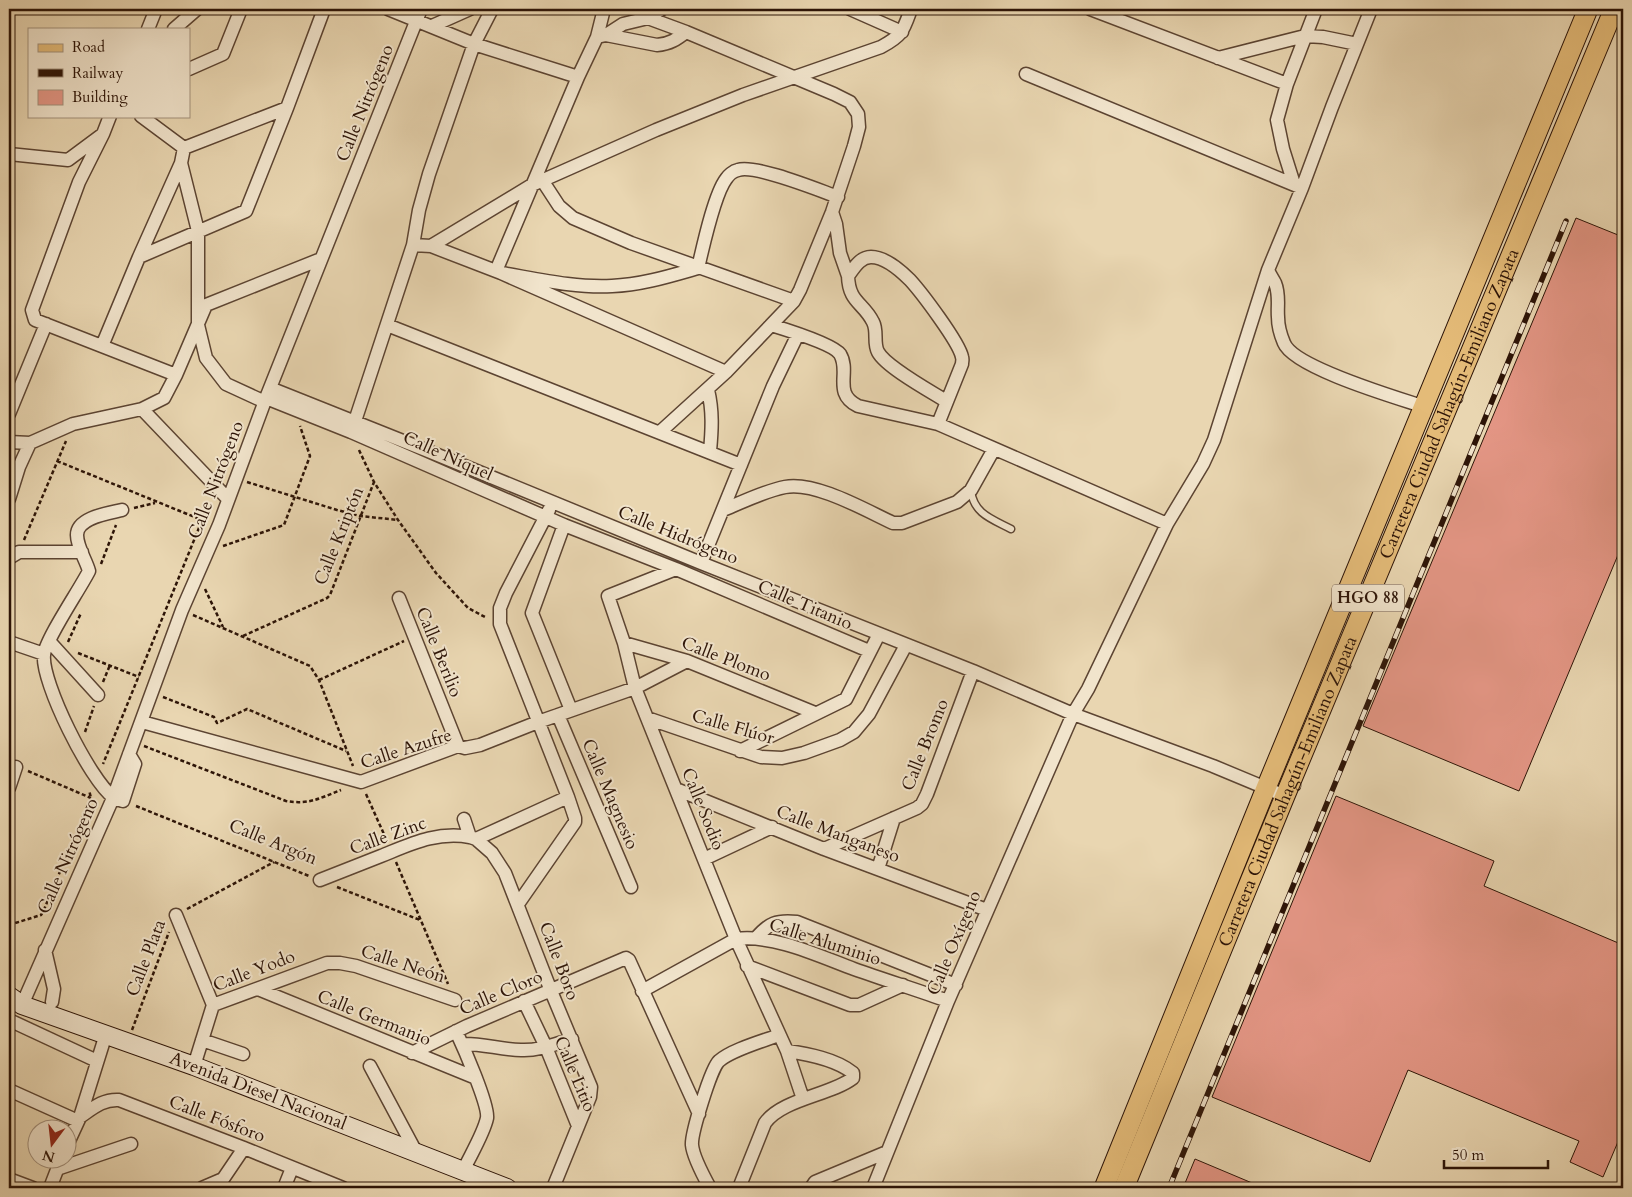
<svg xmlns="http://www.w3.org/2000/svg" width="1632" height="1197" font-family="Cardo,serif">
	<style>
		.building { fill: #e49685; stroke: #2d1407 }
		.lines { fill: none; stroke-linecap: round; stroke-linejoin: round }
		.lane-casing { stroke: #5c4432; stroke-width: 9 }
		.street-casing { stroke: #5c4432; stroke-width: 15 }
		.secondary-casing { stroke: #2d1407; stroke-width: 20 }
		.primary-casing { stroke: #2d1407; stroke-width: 21 }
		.path { stroke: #2d1407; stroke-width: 2.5; stroke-dasharray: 4 2.5; stroke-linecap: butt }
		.lane { stroke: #f1e4cc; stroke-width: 6 }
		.street { stroke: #f1e4cc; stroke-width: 12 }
		.secondary { stroke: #f1e4cc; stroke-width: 18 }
		.primary { stroke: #e4bb78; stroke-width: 19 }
		.rail-casing { stroke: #2d1407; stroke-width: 5.5 }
		.rail { stroke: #f1e4cc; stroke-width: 4; stroke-dasharray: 11; stroke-linecap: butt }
		.labels { text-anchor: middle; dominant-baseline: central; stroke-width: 4; stroke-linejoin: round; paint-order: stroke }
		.shield { fill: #f1e4cc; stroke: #685242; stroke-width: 1 }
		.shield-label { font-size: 16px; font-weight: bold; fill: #2d1407 }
		.street-label { font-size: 18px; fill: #2d1407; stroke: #f1e4cc }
	</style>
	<rect width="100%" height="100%" fill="#e9d6b1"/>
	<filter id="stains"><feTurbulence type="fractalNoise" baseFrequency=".004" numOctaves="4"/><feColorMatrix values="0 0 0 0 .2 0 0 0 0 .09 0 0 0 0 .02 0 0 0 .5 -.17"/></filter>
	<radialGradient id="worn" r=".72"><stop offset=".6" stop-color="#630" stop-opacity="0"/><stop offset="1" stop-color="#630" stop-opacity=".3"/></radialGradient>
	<path class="building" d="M1576,218L1623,237V543L1519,791L1363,726Z
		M1336,796L1494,861L1484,886L1623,945V1130L1603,1177L1570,1162L1579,1141L1408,1070L1370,1162L1212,1097Z
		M1195,1159L1264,1188H1183Z"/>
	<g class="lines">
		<g class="lane-casing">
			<path id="lane" d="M971,491C974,514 992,519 1011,529"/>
		</g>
		<g class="street-casing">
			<path id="street" d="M388,9L474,44L578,77
				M850,9L902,32
				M1090,9L1287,84
				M648,18L686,32L834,94L850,102L858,114L859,127L854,146L832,212L800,290L794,301L726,372L660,432
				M432,26L470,9
				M148,29L156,9
				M174,29L197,9
				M606,35L623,24L648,18L662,9
				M597,37L606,35L657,45C670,44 677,39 686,32
				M1218,58L1305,36L1323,37L1357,44
				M189,69L223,54L241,9
				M1026,74L1302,188
				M141,116L184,148
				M103,134L79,182L32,310L35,320L176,375
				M184,148L287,108
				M9,154L68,160L103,134L110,116
				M181,163L198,231V325L206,358L226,384L265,402
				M542,180L559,206L573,218L631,243L794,301
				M1294,184L1283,149L1277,120L1287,84L1316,9
				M832,212L836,224L840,253L848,276C854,268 860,257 871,257C885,257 901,271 910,280C921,292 959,342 962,357C963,360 962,361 962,364L938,424
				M413,245L431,246L501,273L726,372
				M431,246L532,185L656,130L743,95L881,47C903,35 903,31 911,9
				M139,257L246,211L287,108L324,9
				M1268,270C1270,275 1273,279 1275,283C1280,295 1277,306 1278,317C1278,326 1281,336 1284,343C1294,368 1398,398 1425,407
				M496,271L578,77L597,37L604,9
				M501,273C537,279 575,288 612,286C641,285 670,276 698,268C703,247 714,195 726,179C728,176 733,171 738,170C755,164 818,190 838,197
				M848,276C849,303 863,302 873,322C878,331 873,343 878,352C886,367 930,391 946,401
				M387,325L741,465
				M771,325C784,329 833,344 840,354C851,372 832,393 858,406L938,424L1167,524
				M102,346L139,257L181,163L184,148
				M270,388L428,451L701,563L973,671L1073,714L1213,766L1285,796
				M708,390C713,411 712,430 710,451
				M266,398L351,432L564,525L676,569L869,651
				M142,409L228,499
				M9,414L46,324
				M355,421L413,245L419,210L429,174L474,44L492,9
				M9,442L30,443
				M9,499L19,467L30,443L73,424L142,409L164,398L176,375L206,305L321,259
				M122,510C110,513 77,517 77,535C77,547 86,560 89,571C80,589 45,640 44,655C41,682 90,780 113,797C115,799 120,800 123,801L135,764L129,754
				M723,510C743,502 764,491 785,487C815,481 865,510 893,523H902L957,502L971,490L994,449
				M564,525L532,613L571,710
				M9,558L19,552H82
				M701,563L773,386L798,334
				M676,569L608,596L624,643L635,688L647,718L736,939L787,1051L803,1099
				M399,598L458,746
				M49,641L98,695
				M9,642L44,654
				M624,643L687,661L815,713
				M558,715L631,887
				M647,718L761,757L782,758L804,753L840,740L854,732L869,714L906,645
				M142,722L361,782L458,746L465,748L480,745L538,722L635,688L687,661
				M740,751L846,699L879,634
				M9,788L16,767
				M676,789L824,849L987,910
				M464,819L470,837L476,839L492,853L505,873L551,991L591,1087L590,1097L553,1188
				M476,839L568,797
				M824,849L917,808L922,804L927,794L973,671
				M704,859L772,827
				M878,869L894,818
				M320,880C340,872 361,864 381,856C411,844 437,831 470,837
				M518,904L575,822V818L568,797L500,624V608L506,593L549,510
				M176,915L213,1005
				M756,938C769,923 776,920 797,922L956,985
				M45,950L54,989L52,1002
				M747,966L850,1005H859L903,985
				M258,989L476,1078
				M642,991L736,939C773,934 819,956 854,969C885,980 917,990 948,1001
				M524,1001L546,1047L578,1126
				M22,1005L113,798L182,610L219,525L266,398L421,9
				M213,1005L327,963H340L356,966L455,1000
				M9,1020L97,1061
				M456,1031C463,1046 489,1105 487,1118C484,1133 470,1156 463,1171
				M202,1040L243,1054
				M462,1044C482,1043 501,1050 521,1050C538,1051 555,1044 572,1039
				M412,1053L467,1026L626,958L629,960L699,1114
				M194,1066L213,1005
				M370,1066L416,1152
				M9,1090L78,1121
				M80,1117C93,1108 103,1099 119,1100L244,1148L343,1188
				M68,1143L80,1117L106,1034
				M57,1169L131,1144
				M9,1179L33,1188
				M50,1188L60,1162
				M202,1188L223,1179L244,1148
				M284,1188L292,1168
				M710,1188C704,1177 693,1157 692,1145C691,1134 711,1068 719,1061C731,1050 763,1041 779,1035
				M739,1188L765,1123C782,1099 831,1095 853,1078V1073C836,1059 808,1054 787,1051
				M811,1188L815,1182L887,1152
				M873,1188L948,1001L1073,714L1088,689L1167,524L1203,464L1214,440L1268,270L1302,188L1332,107L1371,9"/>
		</g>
		<g class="secondary-casing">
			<path id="secondary" d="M9,996L22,1005L194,1066L507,1188"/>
		</g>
		<g class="primary-casing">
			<g id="primary">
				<path d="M1104,1188L1266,788L1588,9"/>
				<path id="s1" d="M1124,1188L1285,796L1614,9"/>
			</g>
		</g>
		<path class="path" d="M359,450L374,482L398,520L436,573L468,608L487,618
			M57,461L197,518L201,523L103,764
			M247,482L337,510L360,516L398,520
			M134,508L155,503
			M24,540L66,441
			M223,546L284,525L310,456L300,426
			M101,564L116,525
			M9,578L12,571
			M205,589L223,627
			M193,615L310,666L319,680L353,766
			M243,636L327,598L330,595L374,482
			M68,642L81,613
			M78,653L139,677
			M319,680L404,641
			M103,682L110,665
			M163,697L214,717L217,723L247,709L346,751
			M85,732L94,706
			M144,746L286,801C309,805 320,798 341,790
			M28,771L91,798
			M366,794L387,841
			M136,806L309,876
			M396,862L448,984
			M337,887L420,920
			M187,909L274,862
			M9,925L41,915L43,912L91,798L89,790
			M132,1030L169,932"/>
		<use href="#lane" class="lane"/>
		<use href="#street" class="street"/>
		<use href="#secondary" class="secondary"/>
		<use href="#primary" class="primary"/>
		<g class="rail-casing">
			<path id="rail" d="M1169,1188L1566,221
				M1621,1188L1623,1184"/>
		</g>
		<use href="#rail" class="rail"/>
	</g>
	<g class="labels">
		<rect class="shield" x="1332" y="584.5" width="72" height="27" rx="4"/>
		<g class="shield-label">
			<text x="1368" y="598">HGO 88</text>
		</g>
		<g class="street-label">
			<text transform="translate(365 103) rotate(-68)">Calle Nitrógeno</text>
			<text stroke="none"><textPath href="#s1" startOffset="849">Carretera Ciudad Sahagún-Emiliano Zapata</textPath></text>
			<text transform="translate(448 456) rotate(24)">Calle Níquel</text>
			<text transform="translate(216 480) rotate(-69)">Calle Nitrógeno</text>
			<text transform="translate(678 535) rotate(22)">Calle Hidrógeno</text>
			<text transform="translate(339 536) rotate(-68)">Calle Kriptón</text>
			<text transform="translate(805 605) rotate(23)">Calle Titanio</text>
			<text transform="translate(439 652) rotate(68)">Calle Berilio</text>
			<text transform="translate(726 659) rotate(21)">Calle Plomo</text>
			<text transform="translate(733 727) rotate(16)">Calle Flúor</text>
			<text transform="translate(925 745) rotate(-68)">Calle Bromo</text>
			<text transform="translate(406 749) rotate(-18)">Calle Azufre</text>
			<text stroke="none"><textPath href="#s1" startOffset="429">Carretera Ciudad Sahagún-Emiliano Zapata</textPath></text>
			<text transform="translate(610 794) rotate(67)">Calle Magnesio</text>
			<text transform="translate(703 809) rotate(68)">Calle Sodio</text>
			<text transform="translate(838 834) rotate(21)">Calle Manganeso</text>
			<text transform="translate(388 836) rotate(-20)">Calle Zinc</text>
			<text transform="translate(273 842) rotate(22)">Calle Argón</text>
			<text transform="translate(68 856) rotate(-66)">Calle Nitrógeno</text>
			<text transform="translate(825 942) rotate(18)">Calle Aluminio</text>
			<text transform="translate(954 943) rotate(-67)">Calle Oxígeno</text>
			<text transform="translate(146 958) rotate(-69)">Calle Plata</text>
			<text transform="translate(559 961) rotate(69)">Calle Boro</text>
			<text transform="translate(403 964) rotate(18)">Calle Neón</text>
			<text transform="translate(254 971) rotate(-21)">Calle Yodo</text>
			<text transform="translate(501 993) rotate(-23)">Calle Cloro</text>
			<text transform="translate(374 1018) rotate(22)">Calle Germanio</text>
			<text transform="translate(575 1074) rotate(67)">Calle Litio</text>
			<text transform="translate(258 1091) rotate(21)">Avenida Diesel Nacional</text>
			<text transform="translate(217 1119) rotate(21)">Calle Fósforo</text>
		</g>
	</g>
	<rect width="1632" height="1197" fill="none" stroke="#e9d6b1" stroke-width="30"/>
	<rect x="10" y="10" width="1612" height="1177" fill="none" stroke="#2d1407" stroke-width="2.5"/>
	<rect x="15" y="15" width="1602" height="1167" fill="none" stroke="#2d1407"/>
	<rect x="28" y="28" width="162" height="90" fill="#f1e4cc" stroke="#a3917d"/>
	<rect x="38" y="44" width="25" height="8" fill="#e4bb78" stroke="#a3917d"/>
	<text x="72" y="52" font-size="15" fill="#2d1407">Road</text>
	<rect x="38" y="69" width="25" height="8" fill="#2d1407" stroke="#a3917d"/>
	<text x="72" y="78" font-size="15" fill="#2d1407">Railway</text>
	<rect x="38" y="90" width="25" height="15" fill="#e49685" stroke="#a3917d"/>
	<text x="72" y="102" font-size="15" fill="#2d1407">Building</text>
	<g transform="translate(52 1144) rotate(195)"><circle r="24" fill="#f1e4cc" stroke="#a3917d"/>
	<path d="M0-4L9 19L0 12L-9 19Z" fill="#8f2418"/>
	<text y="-8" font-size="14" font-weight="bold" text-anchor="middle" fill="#2d1407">N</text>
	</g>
	<path d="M1444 1160v8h104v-8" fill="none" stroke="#2d1407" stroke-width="2.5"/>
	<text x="1452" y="1160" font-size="15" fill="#2d1407" stroke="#f1e4cc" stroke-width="4" paint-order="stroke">50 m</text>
	<rect width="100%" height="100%" filter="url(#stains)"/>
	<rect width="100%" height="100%" fill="url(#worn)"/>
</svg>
